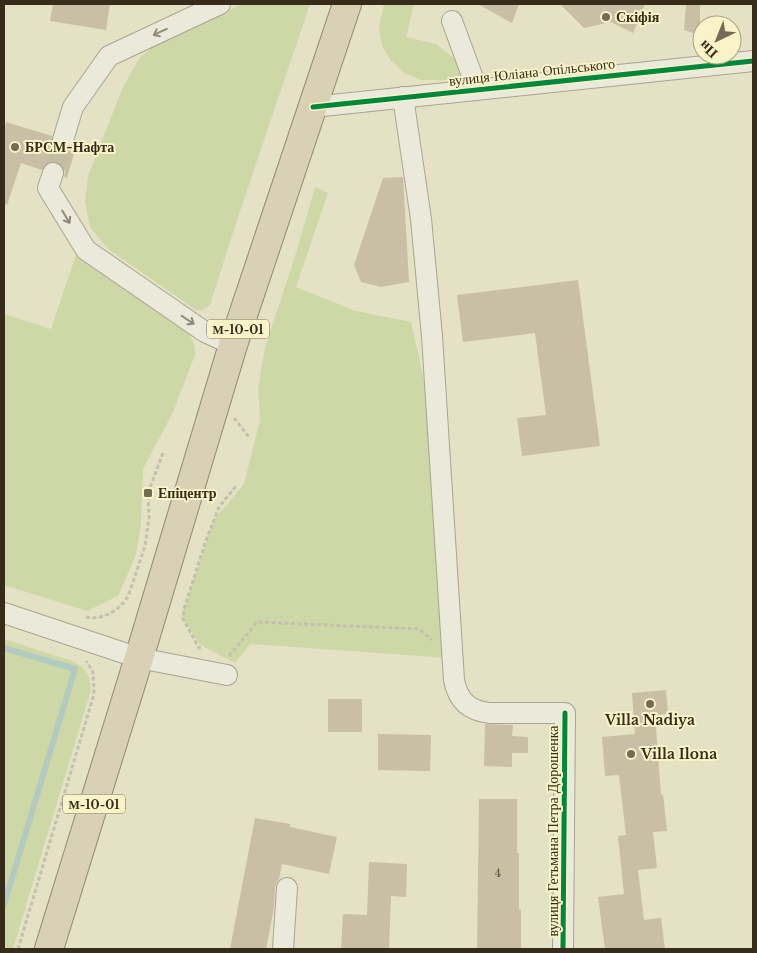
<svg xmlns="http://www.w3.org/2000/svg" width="757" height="953" font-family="'Libre Baskerville',serif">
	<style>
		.green { fill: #ced8a6 }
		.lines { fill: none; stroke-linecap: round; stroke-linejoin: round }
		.stream { stroke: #b3cbbf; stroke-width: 6 }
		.building { fill: #c9bea6 }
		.minor-tunnel { stroke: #c2bda3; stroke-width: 20; stroke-dasharray: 20 10; stroke-linecap: butt }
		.minor-casing { stroke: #a8a490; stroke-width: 22 }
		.highway-casing { stroke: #8e8876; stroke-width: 30 }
		.path { stroke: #c3c0b0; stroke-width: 3; stroke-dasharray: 4 2.5; stroke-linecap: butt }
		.minor { stroke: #ebe9d9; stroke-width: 20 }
		.highway { stroke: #d8d1b6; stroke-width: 28 }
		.cycleway-casing { stroke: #f8f3c8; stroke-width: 8 }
		.cycleway { stroke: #00873e; stroke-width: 5 }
		.oneway { stroke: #908a79 }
		.poi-dot { fill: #736b55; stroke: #f8f3c8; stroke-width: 2 }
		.labels { text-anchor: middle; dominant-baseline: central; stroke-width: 4; stroke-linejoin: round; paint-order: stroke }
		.number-label { font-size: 11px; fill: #5b503c }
		.shield { fill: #f8f3c8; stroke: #70684e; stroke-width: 1 }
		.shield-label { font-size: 12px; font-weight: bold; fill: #362c19 }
		.poi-label { font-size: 14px; font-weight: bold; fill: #362c19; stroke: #f8f3c8; text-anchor: start }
		.street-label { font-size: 14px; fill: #362c19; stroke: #f8f3c8 }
	</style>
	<rect width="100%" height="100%" fill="#e5e1c5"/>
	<path class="green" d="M242,4H310L238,217L210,305L202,310H196L108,249L90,227L85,202L88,176L123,87L139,59L156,43Z
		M384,4H414L406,37L436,44L460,63L463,80H421L404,73L391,61L382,46L379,28Z
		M315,187L328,193L296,287L356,311L411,322L429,403L448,658L250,644L235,663L200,645L183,619V614L213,521L244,484L260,420L258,388L265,348L297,250Z
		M77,252L187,331C193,339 195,345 195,355L173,412L143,469L141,524L136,555L118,596L87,611L4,585V314L51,329Z
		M4,639L72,661C86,668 90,674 91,690L13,949H4Z"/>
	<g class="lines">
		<path class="stream" d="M4,648L75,669L4,905"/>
	</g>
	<path class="building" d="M53,4H110L106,30L50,21Z
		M478,4H519L512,23Z
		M560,4H645L633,33L611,22L584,28Z
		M686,4H700V35L684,30Z
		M6,122L52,136V143L54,148L59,151H66L71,148L74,144H77L67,178L64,177L65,171L62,166L56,162H50L46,164L42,170L21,163L7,205L4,204V131Z
		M403,177L409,282L381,287L361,282L354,265L383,178Z
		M578,280L600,446L522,456L517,418L546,415L535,333L463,342L457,295Z
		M666,690L668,714L655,715L661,795L663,794L667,831L653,832L657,868L638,870L644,920L661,918L665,949H605L598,897L624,894L618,836L626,835L619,775L605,776L602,737L635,734L632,693Z
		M328,699H362V732H328Z
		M485,724L513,725L512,736L528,737V753H512V767L484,766Z
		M378,734L431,735L430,771L378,770Z
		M479,799H517V853H519V910H521V949H477Z
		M255,818L290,824V827L337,837L329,874L282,864L279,879L277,882L275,887L274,908L266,949H230Z
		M369,862L407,864L406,897L391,896L389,949H341L343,914L367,915Z"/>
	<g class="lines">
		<path class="minor-tunnel" d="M53,173L63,140"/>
		<g class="minor-casing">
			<path id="minor" d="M452,21L477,89
				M403,97L421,219L432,336L454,680C458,701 469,711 490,713H565L563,949
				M313,107L753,61
				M63,140L73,107L109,56L220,4
				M53,173L48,188L86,250L205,332L233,345
				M4,613L139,658L227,675
				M283,949L287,888"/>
		</g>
		<g class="highway-casing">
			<path id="highway" d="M49,949L139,658L233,345L347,4"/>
		</g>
		<path class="path" d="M234,418L249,437
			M86,617C103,621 122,609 129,594L145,546L149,518L148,493L163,453
			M201,648H199L183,619L184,609L205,543L219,507L236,486
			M229,656L257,622L419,629L432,640
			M18,949L94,694L93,672L86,661"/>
		<use href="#minor" class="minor"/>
		<use href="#highway" class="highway"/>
		<g class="cycleway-casing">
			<path id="cycleway" d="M313,107L753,61
				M563,949L565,713"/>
		</g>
		<use href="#cycleway" class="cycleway"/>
	</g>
	<defs><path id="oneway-shaft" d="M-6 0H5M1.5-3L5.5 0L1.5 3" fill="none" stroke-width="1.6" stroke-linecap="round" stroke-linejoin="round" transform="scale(1.25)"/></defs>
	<g class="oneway">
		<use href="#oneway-shaft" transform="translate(160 32) rotate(155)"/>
		<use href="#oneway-shaft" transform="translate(66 217) rotate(59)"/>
		<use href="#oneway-shaft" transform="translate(188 320) rotate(34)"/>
	</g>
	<g class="poi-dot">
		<circle cx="606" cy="17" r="5"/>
		<circle cx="15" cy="147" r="5"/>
		<rect x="143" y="488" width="10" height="10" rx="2.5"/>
		<circle cx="650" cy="704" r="5"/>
		<circle cx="631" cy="754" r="5"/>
	</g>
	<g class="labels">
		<g class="number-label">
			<text x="498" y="873">4</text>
		</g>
		<g class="shield">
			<rect x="207" y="319.5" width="62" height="19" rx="4"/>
			<rect x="63" y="794.5" width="62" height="19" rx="4"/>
		</g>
		<g class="shield-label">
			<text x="238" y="329">М-10-01</text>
			<text x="94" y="804">М-10-01</text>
		</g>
		<g class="poi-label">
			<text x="616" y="17">Скіфія</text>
			<text x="25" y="147">БРСМ-Нафта</text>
			<text x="158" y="493">Епіцентр</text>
			<text x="650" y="720" text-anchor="middle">Villa Nadiya</text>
			<text x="641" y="754">Villa Ilona</text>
		</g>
		<g class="street-label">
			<text transform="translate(532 72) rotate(-6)">вулиця Юліана Опільського</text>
			<text transform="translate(553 831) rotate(-90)">вулиця Гетьмана Петра Дорошенка</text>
		</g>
	</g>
	<rect width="757" height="953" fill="none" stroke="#362c19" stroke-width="10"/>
	<g transform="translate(717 40) rotate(223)"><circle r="24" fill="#f8f3c8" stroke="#aaa382"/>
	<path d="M0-4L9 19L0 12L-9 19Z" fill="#736b55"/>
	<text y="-8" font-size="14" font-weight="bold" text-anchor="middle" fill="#362c19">Пн</text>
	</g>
</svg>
